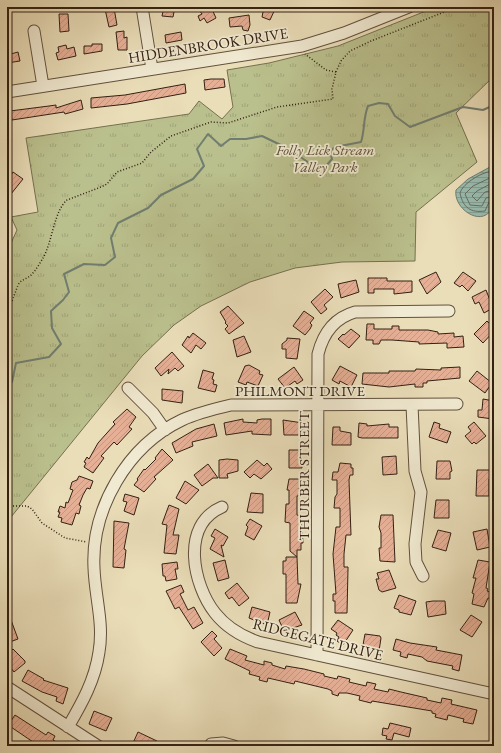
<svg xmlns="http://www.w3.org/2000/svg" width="501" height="753" font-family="'EB Garamond',serif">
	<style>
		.park { fill: url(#park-tufts); stroke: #767050 }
		.water { fill: url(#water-rules); stroke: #707e71 }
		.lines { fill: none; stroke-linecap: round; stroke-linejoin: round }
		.shore { stroke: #666e61; stroke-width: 1 }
		.stream { stroke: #707e71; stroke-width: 2 }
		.building { fill: url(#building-hatch); stroke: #332013 }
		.minor-casing { stroke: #61503c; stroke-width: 13 }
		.path { stroke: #332013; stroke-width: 1.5; stroke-dasharray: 1 2; stroke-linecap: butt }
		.minor { stroke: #f1ead2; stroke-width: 11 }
		.labels { text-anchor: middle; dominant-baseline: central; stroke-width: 3.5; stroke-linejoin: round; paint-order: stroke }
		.street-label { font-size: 15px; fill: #332013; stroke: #f1ead2 }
		.park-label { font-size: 15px; font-style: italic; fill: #5c5038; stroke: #f1ead2 }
	</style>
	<defs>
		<pattern id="park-tufts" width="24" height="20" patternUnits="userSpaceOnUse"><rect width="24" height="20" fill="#bac08d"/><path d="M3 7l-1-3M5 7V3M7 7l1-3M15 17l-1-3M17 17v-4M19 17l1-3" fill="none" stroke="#a0a579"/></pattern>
		<pattern id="water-rules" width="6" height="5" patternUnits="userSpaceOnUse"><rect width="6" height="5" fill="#98bcaf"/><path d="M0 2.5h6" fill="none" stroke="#83a196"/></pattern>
		<pattern id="building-hatch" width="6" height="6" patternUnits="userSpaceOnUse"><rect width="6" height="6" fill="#e6b097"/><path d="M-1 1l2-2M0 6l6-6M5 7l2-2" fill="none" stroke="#c69781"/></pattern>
	</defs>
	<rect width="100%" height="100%" fill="#eadeb9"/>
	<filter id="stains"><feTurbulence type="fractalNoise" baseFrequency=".005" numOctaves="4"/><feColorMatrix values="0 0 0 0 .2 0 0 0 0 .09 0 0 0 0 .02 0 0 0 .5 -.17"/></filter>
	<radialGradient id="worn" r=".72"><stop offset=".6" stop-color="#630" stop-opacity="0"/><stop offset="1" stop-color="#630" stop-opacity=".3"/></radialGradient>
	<path class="park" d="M436,7H494V76L456,113L477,162L416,212L415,261L342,262L295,268L250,282L201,306L174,325L142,356L7,522V252L17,230L11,217L38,212L26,138L189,114L199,101L222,119L233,107L227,70L269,63L338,46Z"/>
	<path class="water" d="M490,167H494V196L491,210C480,227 453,208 456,190L468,179Z"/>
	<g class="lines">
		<path class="shore" d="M494,171C483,171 463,183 460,193C463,208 471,213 485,211L489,202L494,201
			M494,176L473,186L465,194L470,205L482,206L486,198L494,196
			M494,182L477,191L472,196L477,201L485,192L494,190"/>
		<path class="stream" d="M7,382H12L16,363L49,357L61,344L52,328L51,311L63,300L69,292L64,274L84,264L105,265L115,257L111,238L118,223L148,208L161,195L193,179L204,166L197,149L208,134L221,146L230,139H246L262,136L289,149L312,165L326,166L332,159L330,151L335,147L361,142C365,130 363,118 368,106L379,103L388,104L395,116L410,127L463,107L483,110L494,105"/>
	</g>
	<path class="building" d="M164,7H175L173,17L162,16Z
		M204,7H211L216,18L207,23L204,18L200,21L198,16L202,14L199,10Z
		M264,7H276L270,20L262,17Z
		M114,8L117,25L109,27L105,9Z
		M59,14H68L69,31L60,32Z
		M249,15L250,25L248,31L243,30L242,26L230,27L229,18Z
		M124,31V38L127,37V50H118L116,32Z
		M181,32L182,40L166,43L165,35Z
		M92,44H102V51L84,54V46H92Z
		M66,45L67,49L74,47L76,56L58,60L56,53L59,52L58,47Z
		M18,52L20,61L7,63V55Z
		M211,79H224L225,87L205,90L204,80Z
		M185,84L186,93L127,104L91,108V98L125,95Z
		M81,100L83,109L65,114L64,112L12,120L10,111L49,106L56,105V108Z
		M13,172L23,179L11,194L7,191V181Z
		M436,272L441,282L427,294L419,280Z
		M463,272L476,281L468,291L462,285L460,287L454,283Z
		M368,278H387V281H412V292L394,294V289H374V293H368Z
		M356,280L359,292L341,298L338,284Z
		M325,289L333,297L324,305L327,309L321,314L311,302Z
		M486,290L493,308L484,313L479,302L475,304L472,297Z
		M228,306L244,323L229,334L225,329L228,326L225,323L226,322L220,312Z
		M304,311L314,318L310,323L312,325L310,329L305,335L293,326Z
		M487,321L494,328V331L483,343L474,334Z
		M367,324H374V329H392V326H399V330H428L438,332V334L454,333V337L463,336L464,347L447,348V343L419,344V342L392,340H381L379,344H373V340H366Z
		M351,329L360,336L349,348L338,339L343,334L344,335Z
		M193,333L206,343L201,349L196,345L191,353L182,345L188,336L189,338Z
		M244,336L251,352L237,357L233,340Z
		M287,338L300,339L297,359L286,358V349H282V344L287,340Z
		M172,352L184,366L178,371L175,368L168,374L169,369L161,376L155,368Z
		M249,365L260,371L259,374L263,375L258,386L247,382L246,385L238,382L245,366Z
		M340,366L357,375L351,387L340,381L339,384L332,380Z
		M294,367L303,380L297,384L295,381L285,388L278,379Z
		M460,367V378L427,381V383H423V387H415V384L389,387L362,384L363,373H389V371H415L416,369L441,370V368Z
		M203,370L214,373L212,379L214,380L213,384L217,385L215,392L198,388Z
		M477,371L492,383L485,393L469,381Z
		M162,389L183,391L182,403L162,400Z
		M483,399L494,401L493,419L478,417V410H482Z
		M127,409L136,417L129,427L132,429L117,445L114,442L101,456L104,458L93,473L84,467L86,463L84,462L87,457L89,459L98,443L115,424L113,422Z
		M243,419V422L257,423V420L262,419H271V435L252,434V431L226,435L224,423Z
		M283,420L303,423L302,435H284Z
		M434,422L440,424L439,428L451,432L447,443L429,437Z
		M474,422L486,436L476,444L474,442L472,444L465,436L471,431L468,427Z
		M359,423L367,424V426L389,424V427H398V438H362L358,437Z
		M214,424L217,436L192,442L193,446L176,453L172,443L196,429Z
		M333,427H340V431L351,433V445H332Z
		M162,449L173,460L154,477L156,479L144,492L134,485L138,480L137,479L144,469L145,470L156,459L155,458Z
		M289,450H300L302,468H289Z
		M396,456L397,474L383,475L382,457Z
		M227,459L238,460V471L227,474L228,478H219V460Z
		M257,460L264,466L267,463L272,469L261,479L254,474L250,478L244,472Z
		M437,461H450L452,471L450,472V479H436Z
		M340,463L351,464V468H353V475H350L349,480L351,535H346L344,554V567H348V569L347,613H335V601H333V594H336L333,554L336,527H340V508H334L335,497L337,494V480H332L333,472H338Z
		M208,464L218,478H213L202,486L194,475Z
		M477,470H494V479H489V496H476Z
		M79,476L93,481L90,489L87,488L83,495L79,505L81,506L79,514L76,513L72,525L61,522L62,518L58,517L60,512H58L60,506L65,508L66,502L68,503L73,490L70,489L72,482L77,480Z
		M289,479H299V489H302V495L297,496V515L301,516L303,543H301V550H297V557L290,551V523L285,522L286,504H289V490H287Z
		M185,481L199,490L186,504L176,498Z
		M251,493L263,494V513L247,512Z
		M125,494L139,498L134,515L124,511L127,502L123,501Z
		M436,500H449V518H434Z
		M169,505L179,509L173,535H179L176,554L164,553L167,525L162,524Z
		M381,515H393L395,562L380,561L379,548H381V533L379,527Z
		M250,519L262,526L254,540L245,535L248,527L246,525Z
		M114,521L129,523L124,549L126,550L124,568L113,567Z
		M215,529L228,537L223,546L221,545L224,557L210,549L215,538L211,536Z
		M487,529L490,547L477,550L473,532Z
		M438,530L451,533L446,551L432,547Z
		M286,557H297L298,584H301L297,603H286V574H283V561H286Z
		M225,560L229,578L218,581L213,563Z
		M478,560L490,562L486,588L488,589L487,591L493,593L491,599L488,598L484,607L472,604L474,594L472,593L476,578H473Z
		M177,562L178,569H175L177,579L166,581L165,576H163L162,564Z
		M389,570L396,588L382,592L379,590L376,579H379L377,573Z
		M237,583L249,598L239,606L232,597L229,599L225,593Z
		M181,585L184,592L180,594L188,610L194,607L203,623L193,629L179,607L175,609L166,591Z
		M399,595L416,601L411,615L399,612V610L394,608Z
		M433,601H445L446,614L428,617L426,602Z
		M252,607L270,612L267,625L249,618Z
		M295,612L302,625L284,631L279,620Z
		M471,615L482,622L472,637L460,630Z
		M11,620L18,639L7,643V622Z
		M338,620L353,630L343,645L337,641L339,637L336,635L337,633L331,629Z
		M212,631L217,636L214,639L222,648L214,656L201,642Z
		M365,634L380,636L381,638L379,651L363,645Z
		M396,639L410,643L437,647L436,650L462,655L459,671L452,669L453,666L427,661L422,657L408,654L407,658L400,656L401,652L393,650Z
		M13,649L25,661V663L14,672L7,663V654Z
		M230,649L247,656L245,660L264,665V661L272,663V665L285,669L286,666L304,669L324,674V676L337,679L338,676L350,679L349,682L366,686L367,682L376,684L374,689L388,692L389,689L401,692L427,698V700L441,703L442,698L452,700L451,704L477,710L473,724L463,722L464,719L448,715L447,720L435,717L436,714L432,713V711L372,701L371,703L359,700L360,696L347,693H339L338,696L332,694V691L328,689L295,681L294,684L268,678L267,682L259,680L260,677L249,674L250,671L225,659Z
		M28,670L44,679L43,680L68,688L63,704L56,701L57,697L42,692L22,681Z
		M94,711L112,718L106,731L89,724Z
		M15,715L46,735L48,732L55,736L53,740L64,746H39L8,725Z
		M390,723L411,728L409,737L394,733L392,740L386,739L387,736L382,735L383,728L388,729Z
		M138,732L157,741L154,746H139L133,743Z"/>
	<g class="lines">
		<g class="minor-casing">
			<path id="minor" d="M142,7L152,69
				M34,31L43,86
				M7,92L302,46L344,33L409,7
				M128,388L153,413L165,430
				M412,405L415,471L421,492L415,544L416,562L423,576
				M222,507C180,525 193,585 215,613C226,627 241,636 258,642L494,694
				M317,655L318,354C323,334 334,318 355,312L449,311
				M7,687L98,746
				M68,727C82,703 95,680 99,652C104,623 95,597 94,568C91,509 127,446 182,420C197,413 214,409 231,405L457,404
				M211,744L223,743L234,746"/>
		</g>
		<path class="path" d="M336,72L341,61L350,51L371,41L457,7
			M7,315L18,285C21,279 28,279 32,274C36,270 40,263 43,258C52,243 54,211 67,200L101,187L107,184L117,172L142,163L151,152L171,136L211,122L228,123L277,107L333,99L332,89L336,72L326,70L305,54
			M7,506H27L32,509L42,523L65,538L87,542"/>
		<use href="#minor" class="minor"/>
	</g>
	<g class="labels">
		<g class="street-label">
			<text transform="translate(208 45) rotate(-9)">HIDDENBROOK DRIVE</text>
			<text x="300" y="390">PHILMONT DRIVE</text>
			<text transform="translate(303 476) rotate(-90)">THURBER STREET</text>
			<text transform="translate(318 639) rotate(14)">RIDGEGATE DRIVE</text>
		</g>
		<g class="park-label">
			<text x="325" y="149">Folly Lick Stream<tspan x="325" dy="17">Valley Park</tspan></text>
		</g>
	</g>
	<rect width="501" height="753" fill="none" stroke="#eadeb9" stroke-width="24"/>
	<rect x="8" y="8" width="485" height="737" fill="none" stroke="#332013" stroke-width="2"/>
	<rect x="12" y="12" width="477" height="729" fill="none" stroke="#332013"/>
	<rect width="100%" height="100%" filter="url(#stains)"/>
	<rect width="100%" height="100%" fill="url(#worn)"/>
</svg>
